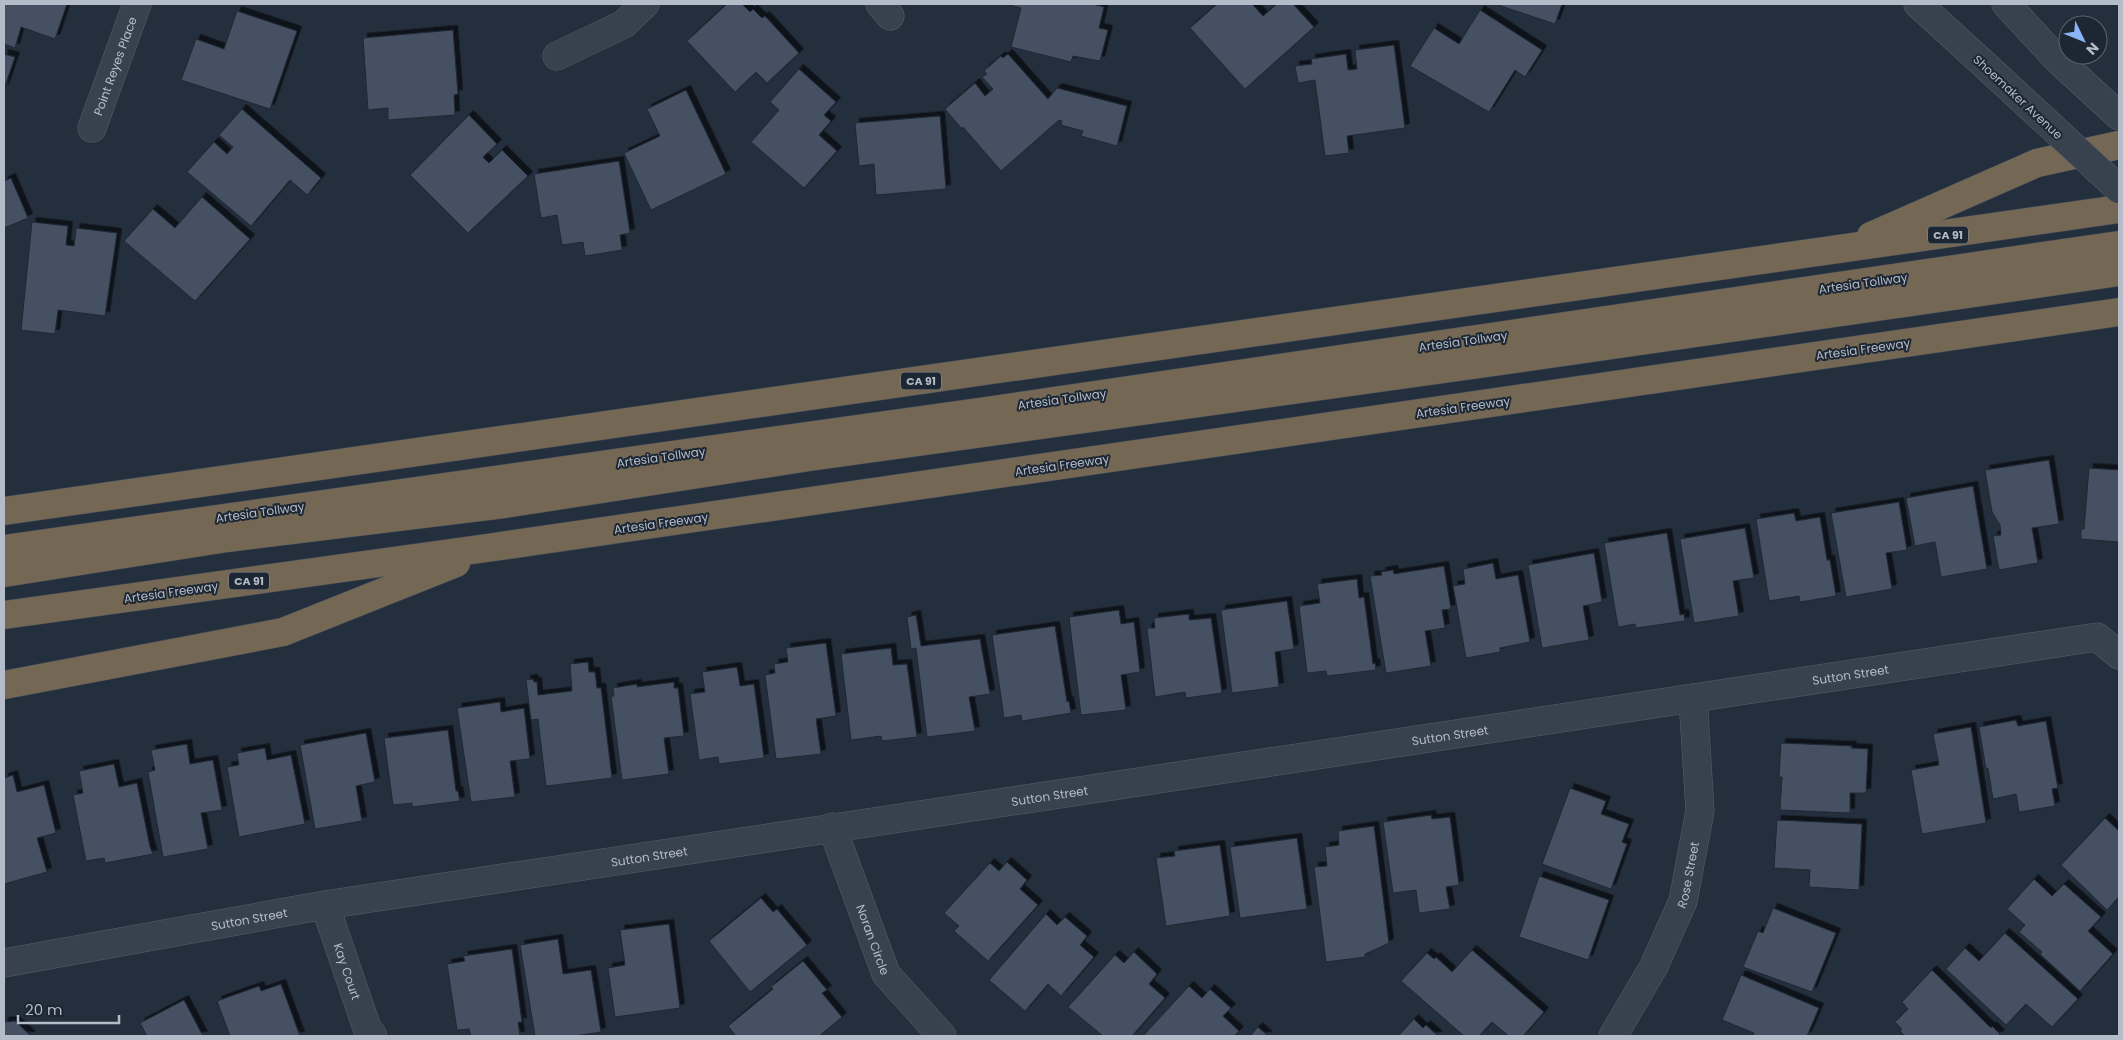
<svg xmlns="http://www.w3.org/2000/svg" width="2123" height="1040" font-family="Poppins,sans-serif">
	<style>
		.building { fill: #455162; stroke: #1f2835; filter: url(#shadow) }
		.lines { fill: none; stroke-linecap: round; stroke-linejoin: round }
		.minor-casing { stroke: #565f6c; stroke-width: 29 }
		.tertiary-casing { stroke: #565f6c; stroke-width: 29 }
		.motorway-casing { stroke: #434c59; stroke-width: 29 }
		.minor { stroke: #38414e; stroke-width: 28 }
		.tertiary { stroke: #38414e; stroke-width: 28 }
		.motorway { stroke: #746855; stroke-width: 28 }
		.tertiary-bridge-casing { stroke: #565f6c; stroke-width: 29; stroke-linecap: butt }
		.tertiary-bridge { stroke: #38414e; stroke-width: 28 }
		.labels { text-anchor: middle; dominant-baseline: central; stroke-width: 4; stroke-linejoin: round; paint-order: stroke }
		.shield { fill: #1d2633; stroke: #878f9c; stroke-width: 1 }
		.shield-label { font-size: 11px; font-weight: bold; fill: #b4bcc9 }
		.street-label { font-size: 12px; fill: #b4bcc9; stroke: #1d2633 }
	</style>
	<defs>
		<filter id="shadow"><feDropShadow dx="4.5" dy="-4.5" stdDeviation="0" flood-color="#0009"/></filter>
	</defs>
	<rect width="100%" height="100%" fill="#242f3e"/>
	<path class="building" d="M4,4H67L55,39L21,27L15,48L4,44Z
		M727,4H742L750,12L753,9L762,18L765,16L799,53L767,83L756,72L735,92L687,41Z
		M1006,4H1092L1104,7L1099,28L1108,30L1100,61L1073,56L1071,62L1011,47L1021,8Z
		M1217,4H1252L1263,16L1277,4H1293L1314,27L1245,89L1190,28Z
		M1495,4H1562L1555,24Z
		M1480,10L1542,50L1525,77L1515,70L1489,112L1410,66L1434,28L1459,44Z
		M237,11L297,31L270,109L181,80L196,39L224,49Z
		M453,30L458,94L454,95L455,115L388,120V108L368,110L363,38Z
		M1394,45L1405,128L1347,136L1349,153L1325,156L1315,80L1298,83L1295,66L1312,64L1311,59L1346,54L1348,70L1357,69L1355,50Z
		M4,54L15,57L4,89Z
		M1008,54L1048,99L1057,88L1127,106L1117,146L1081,136L1083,131L1061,125L1062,121L1059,120L1001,171L963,127L962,129L945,109L975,83L985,96L993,89L982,77L987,74L984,71L1001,56L1003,58Z
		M799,69L836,102L824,115L831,121L819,135L837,151L804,188L751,142L779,110L770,102Z
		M686,90L726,174L651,210L624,153L660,136L647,109Z
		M242,109L321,178L307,195L290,180L251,226L187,172L214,142L227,154L233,147L219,135Z
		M469,115L497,144L483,157L489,163L502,150L528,176L468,233L410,175Z
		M940,116L946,189L876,195L874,164L859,166L855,123Z
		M619,161L630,233L620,235L622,250L585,256L583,242L562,245L557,215L541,218L534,174Z
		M11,178L28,218L4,228V181Z
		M202,197L250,239L195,301L124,241L153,209L175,228Z
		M32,222L68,226L66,245L74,246L76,228L117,233L105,316L58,310L55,334L21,330Z
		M2049,460L2059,524L2032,528L2038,563L1999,570L1993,536L2001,535L2000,525L1992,512L1985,470Z
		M2089,468L2119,470V542L2081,539V529H2084Z
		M1973,486L1987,569L1941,577L1935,542L1915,546L1906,498Z
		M1899,502L1907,550L1886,553L1892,589L1846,597L1831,513Z
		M1794,513L1796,521L1820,517L1827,560H1830L1836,596L1800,602L1799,596L1769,601L1756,519Z
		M1745,528L1754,578L1733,581L1739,616L1694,623L1680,539Z
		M1667,533L1680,615L1684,614L1685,621L1636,628L1635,624L1618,627L1604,543Z
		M1594,553L1602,602L1583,606L1589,640L1542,648L1528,565Z
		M1493,563L1496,579L1518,575L1530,642L1500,648V652L1466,658L1453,586L1465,584L1463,569Z
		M1444,566L1451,609L1442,610L1445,628L1425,631L1431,666L1386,673L1370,576L1382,575L1381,572L1393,570L1394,574Z
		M1357,579L1359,598L1364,597L1373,664L1375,663L1376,670L1327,676L1326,671L1307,673L1299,606L1320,603L1317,584Z
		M1287,601L1294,649L1275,652L1279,687L1232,693L1221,610Z
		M1119,610L1121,624L1134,622L1140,672L1121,675L1126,710L1081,715L1069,617Z
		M1189,614V620L1211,618L1222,693L1186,698L1185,692L1155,697L1147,628H1155L1154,618Z
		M916,615L921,646L980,639L990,694L969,697L975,731L927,737L916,648L911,649L907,617Z
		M1055,626L1067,702L1069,701L1071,713L1022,721L1021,715L1004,718L992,635Z
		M826,643L836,716L816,719L821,754L776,759L765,675L775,673L774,664L788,662L786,648Z
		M891,648L893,665L907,664L917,737L882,741L881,736L851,740L841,654Z
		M588,662L589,672H595L597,688H601L612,778L546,786L538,719L531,720L526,680L533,679L534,682H537L538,695L572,691L570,664Z
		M737,667L740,686L754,684L764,758L719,764L718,757L699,760L690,694L705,692L702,672Z
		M674,682V688H678L684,736L664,738L669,774L622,780L611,696H614L613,688L637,684V687Z
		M500,702L501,712L524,708L530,759L510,761L515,797L471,802L457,708Z
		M2016,720L2018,726L2046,721L2058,788L2052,789L2055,806L2019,812L2016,794L1993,799L1988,768L1986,769L1979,727Z
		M1971,727L1986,823L1922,834L1911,770L1939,765L1933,734Z
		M448,730L456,791H458L460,801L412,807V803L393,805L384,738Z
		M366,733L375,782L356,786L362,821L315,829L300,745Z
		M1781,743L1852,746L1851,748L1868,749L1866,793H1850V813L1780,810L1782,777H1779Z
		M187,744L190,764L213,760L222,810L201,813L208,849L163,857L148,772L155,770L151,750Z
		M265,748L267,760L291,755L305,824L239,837L227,767L239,765L237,753Z
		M114,764L119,787L137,783L150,847L153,854L105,863L104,858L86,861L73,795L83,793L79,771Z
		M13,775L17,792L44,785L56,833L37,838L47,872L4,884V778Z
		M1570,788L1606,801L1601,814L1629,824L1622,842L1627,844L1611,889L1542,864Z
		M1431,815L1432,819L1450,817L1459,885L1446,887L1450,909L1419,913L1416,890L1393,893L1383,822Z
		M2105,818L2119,831V897L2107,910L2061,865Z
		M1777,820L1862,824L1859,890L1809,887L1810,870L1774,868Z
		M1374,826L1389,943L1365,954V957L1326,962L1314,867L1327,866L1325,847L1339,845L1338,831Z
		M1297,838L1307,909L1240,918L1230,847Z
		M1220,845L1230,916L1166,926L1156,858L1175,856L1174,851Z
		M1007,862L1027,880L1020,889L1038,905L988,961L954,931L959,926L944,913L990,863L999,871Z
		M1539,876L1609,900L1588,960L1519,937Z
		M2034,879L2052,896L2064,884L2101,917L2088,931L2113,954L2080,991L2040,954L2042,952L2019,932L2025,925L2007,909Z
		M761,898L773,912L777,909L807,945L750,992L709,941Z
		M1773,908L1836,933L1812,992L1743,967L1758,931L1763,933Z
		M1046,914L1057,925L1065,917L1087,936L1080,945L1094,957L1061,996L1048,984L1025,1011L989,980Z
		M669,924L680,1008L615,1017L608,968L625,965L620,930Z
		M2005,933L2078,999L2052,1027L2026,1004L2006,1025L1946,969L1965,948L1979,961Z
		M558,939L563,974L591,970L601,1032L575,1036H535L520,945Z
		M512,949L522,1022H518L520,1036H471L469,1029L457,1030L447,964L465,961L463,956Z
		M1472,950L1544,1012L1523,1036H1509L1492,1022L1479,1036H1464L1401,981L1427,953L1434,959L1436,957L1452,972Z
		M1134,952L1157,974L1149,984L1165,998L1132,1036H1103L1068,1007L1115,955L1124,963Z
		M803,961L827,990L822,993L842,1017L819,1036H736L728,1026L773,989L771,987Z
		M1932,970L1991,1028L1992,1026L2000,1034L1998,1036H1905L1900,1031L1902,1029L1895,1022L1908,1009L1902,1002Z
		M1741,975L1819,1008L1807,1036H1753L1754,1033L1722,1020Z
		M281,984L300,1036H230L217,1001L259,986L261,991Z
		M1189,986L1202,998L1210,989L1231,1008L1223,1016L1239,1031L1234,1036H1143Z
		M184,1000L203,1036H147L140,1023Z
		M1414,1019L1423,1028L1426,1025L1438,1036H1398Z
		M15,1021L31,1036H4V1022Z
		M1258,1027L1268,1036H1250Z"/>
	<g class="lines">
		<g class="minor-casing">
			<g id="minor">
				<path d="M880,4L890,16"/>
				<path d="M557,56L624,24L645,4"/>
				<path id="s1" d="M92,128L137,4"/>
				<path id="s2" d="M832,827L886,974L942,1036"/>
				<path id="s3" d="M325,905L367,1028L373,1036"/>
				<path id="s4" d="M4,963L325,905L2097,637L2119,655"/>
				<path id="s5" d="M1613,1036L1654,966L1683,901L1700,811L1693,698"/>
			</g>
		</g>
		<g class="tertiary-casing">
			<path id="tertiary" d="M1918,4L1987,67
				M2006,4L2057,59L2119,116"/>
		</g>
		<g class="motorway-casing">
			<path id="motorway" d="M1871,236L2037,163L2119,145
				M4,511L2119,209
				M4,549L986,411L2119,245
				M4,573L227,538L504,504L809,457L1494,362L2119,272
				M4,615L494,547L2119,312
				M4,685L283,632L456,563"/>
		</g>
		<use href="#minor" class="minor"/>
		<use href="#tertiary" class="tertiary"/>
		<use href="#motorway" class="motorway"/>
		<g class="tertiary-bridge-casing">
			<path id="tertiary-bridge" d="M1987,67L2119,189"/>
		</g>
		<use href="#tertiary-bridge" class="tertiary-bridge"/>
	</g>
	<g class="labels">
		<g class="shield">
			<rect x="1928" y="226.5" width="40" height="17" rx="4"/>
			<rect x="901" y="372.5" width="40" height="17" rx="4"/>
			<rect x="229" y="572.5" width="40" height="17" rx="4"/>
		</g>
		<g class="shield-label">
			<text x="1948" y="235">CA 91</text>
			<text x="921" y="381">CA 91</text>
			<text x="249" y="581">CA 91</text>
		</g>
		<g class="street-label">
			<text stroke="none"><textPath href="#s1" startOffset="66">Point Reyes Place</textPath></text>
			<text transform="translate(2018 97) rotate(43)">Shoemaker Avenue</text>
			<text transform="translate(1863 283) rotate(-8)">Artesia Tollway</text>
			<text transform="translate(1463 341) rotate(-8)">Artesia Tollway</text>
			<text transform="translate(1863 349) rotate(-8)">Artesia Freeway</text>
			<text transform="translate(1062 399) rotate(-8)">Artesia Tollway</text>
			<text transform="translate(1463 407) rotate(-8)">Artesia Freeway</text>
			<text transform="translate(661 457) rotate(-8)">Artesia Tollway</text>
			<text transform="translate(1062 465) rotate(-8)">Artesia Freeway</text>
			<text transform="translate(260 512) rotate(-8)">Artesia Tollway</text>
			<text transform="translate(661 523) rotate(-8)">Artesia Freeway</text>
			<text transform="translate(171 592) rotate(-8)">Artesia Freeway</text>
			<text stroke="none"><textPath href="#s4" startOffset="1869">Sutton Street</textPath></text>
			<text stroke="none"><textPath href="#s4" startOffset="1464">Sutton Street</textPath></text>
			<text stroke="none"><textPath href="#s4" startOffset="1059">Sutton Street</textPath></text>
			<text stroke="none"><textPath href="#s4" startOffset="654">Sutton Street</textPath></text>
			<text stroke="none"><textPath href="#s5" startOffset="179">Rose Street</textPath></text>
			<text stroke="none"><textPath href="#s4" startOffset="249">Sutton Street</textPath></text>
			<text stroke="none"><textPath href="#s2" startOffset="120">Noran Circle</textPath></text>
			<text stroke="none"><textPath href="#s3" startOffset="70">Kay Court</textPath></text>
		</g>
	</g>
	<rect width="2123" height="1040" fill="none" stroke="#b4bcc9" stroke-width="10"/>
	<g transform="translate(2083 40) rotate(133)"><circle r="24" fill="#1d2633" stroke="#59626f"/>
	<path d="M0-4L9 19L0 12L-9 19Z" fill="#8ab4f8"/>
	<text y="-8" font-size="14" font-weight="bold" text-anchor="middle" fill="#b4bcc9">N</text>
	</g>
	<path d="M18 1015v8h101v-8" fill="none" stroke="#b4bcc9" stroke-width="2.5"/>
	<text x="25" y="1015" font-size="15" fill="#b4bcc9" stroke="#1d2633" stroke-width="4" paint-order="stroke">20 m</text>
</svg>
